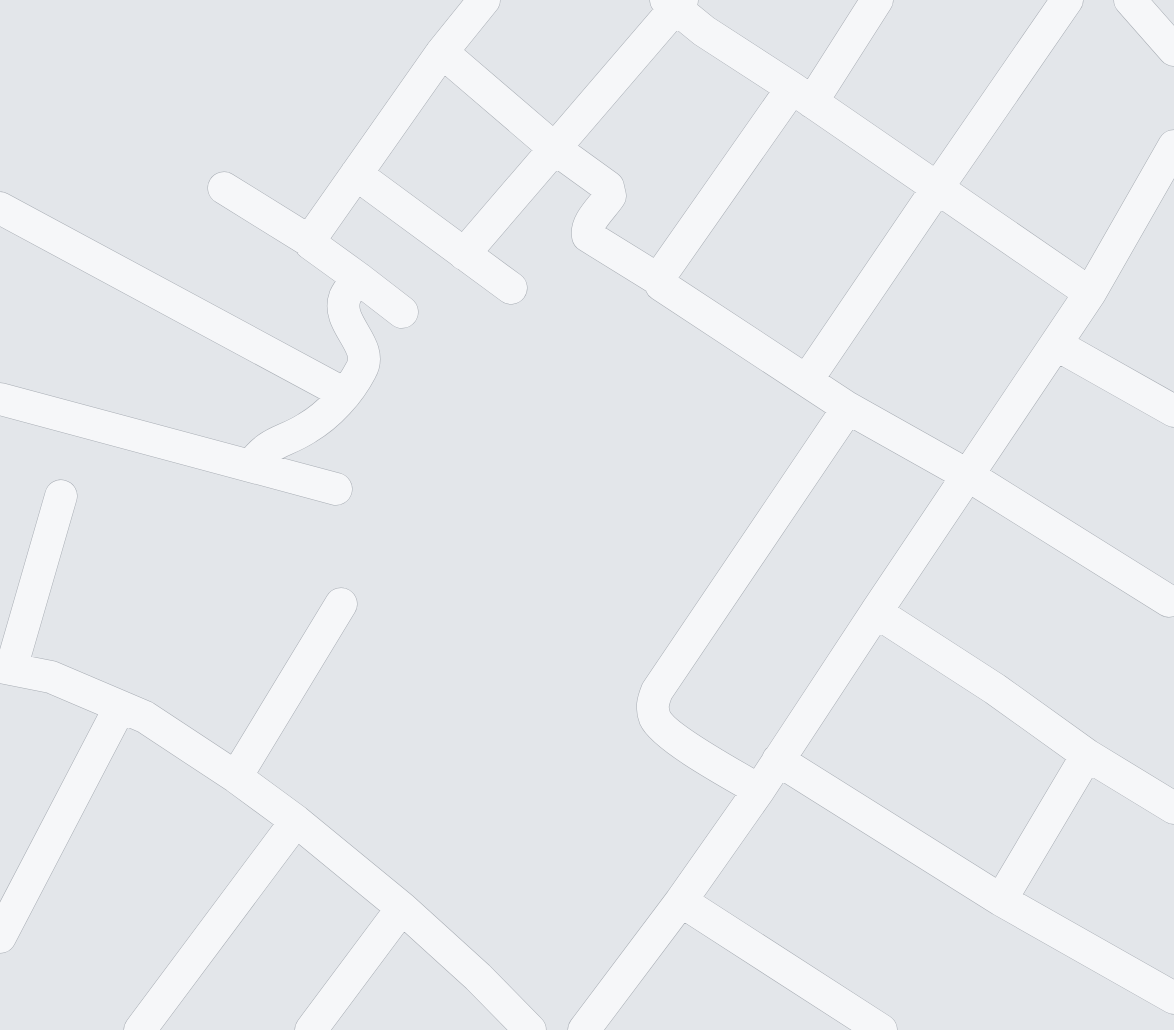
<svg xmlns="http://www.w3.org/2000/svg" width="1174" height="1030" font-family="Helvetica,sans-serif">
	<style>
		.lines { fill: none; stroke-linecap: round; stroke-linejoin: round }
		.minor-casing { stroke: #a8adb4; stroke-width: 33 }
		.minor { stroke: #f6f7f9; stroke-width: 32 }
	</style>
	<rect width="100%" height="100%" fill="#e3e6ea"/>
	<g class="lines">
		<g class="minor-casing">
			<path id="minor" d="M666,0L704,31L792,88L1090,293L876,612
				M1130,0L1174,50
				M442,52L554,148L608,187L610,196C603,207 585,222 588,236L659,280
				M792,88L661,275L659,280L661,285L848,408L969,476L1169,601
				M812,102L877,0
				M356,174L511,288
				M224,188L311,242
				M0,208L345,394
				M464,254L682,0
				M1090,293L1174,146
				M402,312L358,278L311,244L312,237L442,52L484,0
				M1057,345L1174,411
				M807,380L938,187L1067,0
				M0,399L336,489
				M251,466C269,440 284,443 307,428C329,415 349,393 361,370C375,345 335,324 345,297C348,290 354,284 358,278
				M0,667L51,677L145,717L236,777L296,821L402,908L478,977L530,1030
				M11,669L61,496
				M778,760L1001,900
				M236,777L341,604
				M759,790C737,777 664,738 655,718C651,708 653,701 657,691L848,408
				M1174,808L1087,755L1001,900L1174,998
				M681,901L881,1030
				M0,937L120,707
				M140,1030L296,821
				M311,1030L402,908
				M584,1030L681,901L759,790L876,612L995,689L1087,755"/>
		</g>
		<use href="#minor" class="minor"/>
	</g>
</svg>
